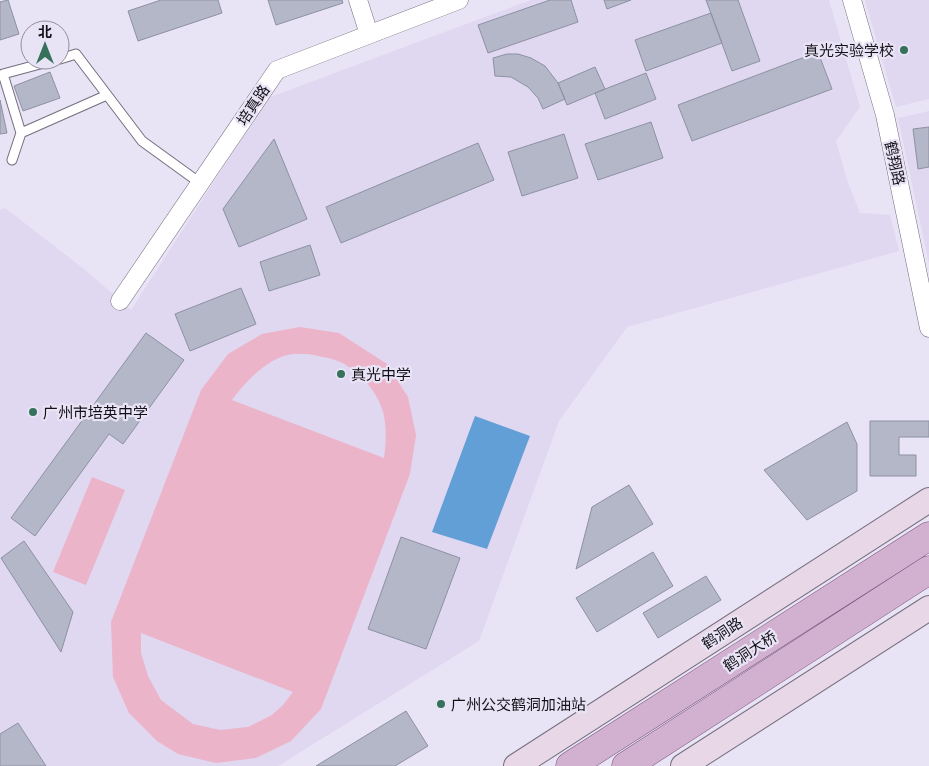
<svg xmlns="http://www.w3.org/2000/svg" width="929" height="766" font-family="'Source Serif 4','Noto Sans SC',serif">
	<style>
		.built { fill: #e0d7f1 }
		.green { fill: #ecb4c8; fill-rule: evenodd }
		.water { fill: #629fd6 }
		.building { fill: #b3b7c8; stroke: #8d91a2 }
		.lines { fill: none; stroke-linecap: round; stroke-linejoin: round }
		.lane-casing { stroke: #746e7e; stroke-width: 11 }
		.street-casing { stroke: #746e7e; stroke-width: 19 }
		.secondary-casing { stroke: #746e7e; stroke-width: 26 }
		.primary-casing { stroke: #7a577a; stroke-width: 29 }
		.lane { stroke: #fff; stroke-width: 9 }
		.street { stroke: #fff; stroke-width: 18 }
		.secondary { stroke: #e8d8e7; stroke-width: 24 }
		.primary { stroke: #d1b0d0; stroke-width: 28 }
		.poi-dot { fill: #36715b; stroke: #e9e3f6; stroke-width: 2 }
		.labels { text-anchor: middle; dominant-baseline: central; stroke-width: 4.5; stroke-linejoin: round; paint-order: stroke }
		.poi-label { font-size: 15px; fill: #131117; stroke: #e9e3f6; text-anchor: start }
		.street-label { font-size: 15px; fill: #131117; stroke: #e9e3f6 }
	</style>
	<rect width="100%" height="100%" fill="#e9e3f6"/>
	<path class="built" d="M531,0H829L860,107L836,141L847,180L860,213L890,215L899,251L627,327L559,421L479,641L278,766H0V210L5,208L84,269L131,310L268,98Z
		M865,0H929V99L896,107Z
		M929,111V264L898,118Z"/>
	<path class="green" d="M300,327L339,333L387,364L408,397L416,435L410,474L321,709L291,741L256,758L216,763L178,754L157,741L129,713L113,677L111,622L201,390L228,354L262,334ZM308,354C317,356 326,357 335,360C356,367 377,390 383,412C387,426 386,444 384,458L232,400C244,383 267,359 288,355C294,353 302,354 308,354ZM141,633L293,692L283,705L272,715L248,727L220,730L193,724L161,700L148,676L141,653Z
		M92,477L125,490L86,585L53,572Z"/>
	<path class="water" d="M475,416L530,436L487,549L432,532Z"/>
	<path class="building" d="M8,0L19,34L0,40V2Z
		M161,0H218L222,13L138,41L128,11Z
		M268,0H342L343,3L276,25Z
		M550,0H571L578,22L488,53L478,25Z
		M604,0H631L607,9Z
		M706,0H738L760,61L732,71Z
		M711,13L722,43L646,71L635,40Z
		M818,52L832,89L692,141L678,105Z
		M507,54H518L531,58L545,66L558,83L565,99L543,109L538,98L528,87L511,77L495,76L493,58Z
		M595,67L605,89L567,105L558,83Z
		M50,72L60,98L23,111L14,86Z
		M646,73L656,99L605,119L595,93Z
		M0,100L7,133L0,134Z
		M651,122L663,158L598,180L585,144Z
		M929,127V167L918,169L913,129Z
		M564,134L578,178L522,196L508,152Z
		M274,139L307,219L239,247L223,209Z
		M478,143L494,180L341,243L326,207Z
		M310,245L320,275L269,291L260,262Z
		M241,288L256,324L190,351L175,314Z
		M146,333L184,360L123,444L109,434L35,536L11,518Z
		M870,421H929V437H899V455H916V476H870Z
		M847,422L857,444V491L807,520L764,470Z
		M629,485L653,524L576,569L592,507Z
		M401,537L460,558L426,649L368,629Z
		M24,541L73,612L61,652L1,558Z
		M653,552L673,586L597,632L576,598Z
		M706,576L721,600L658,638L643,613Z
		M406,711L428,746L395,766H316Z
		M18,723L46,766H0V734Z"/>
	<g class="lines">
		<g class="lane-casing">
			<path id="lane" d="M60,59L76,54L142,141L200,183
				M21,133L107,95
				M12,160L21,133L3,74L55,60"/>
		</g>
		<g class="street-casing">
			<path id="street" d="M358,0L369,34
				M852,0L885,115L929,328
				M120,301L277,70L459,0"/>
		</g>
		<g class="secondary-casing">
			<path id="secondary" d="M516,766L929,500
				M683,766L929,608"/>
		</g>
		<g class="primary-casing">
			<path id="primary" d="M570,766L929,536
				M626,766L929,570"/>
		</g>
		<use href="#lane" class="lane"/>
		<use href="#street" class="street"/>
		<use href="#secondary" class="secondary"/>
		<use href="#primary" class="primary"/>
	</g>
	<g class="poi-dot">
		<circle cx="904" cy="50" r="5"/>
		<circle cx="341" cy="374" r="5"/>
		<circle cx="33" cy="412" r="5"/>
		<circle cx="441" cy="704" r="5"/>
	</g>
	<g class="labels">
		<g class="poi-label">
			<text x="894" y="50" text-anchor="end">真光实验学校</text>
			<text x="351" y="374">真光中学</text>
			<text x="43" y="412">广州市培英中学</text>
			<text x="451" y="704">广州公交鹤洞加油站</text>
		</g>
		<g class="street-label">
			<text transform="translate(253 105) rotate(-56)">培真路</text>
			<text transform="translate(895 163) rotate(78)">鹤翔路</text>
			<text transform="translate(722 633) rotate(-33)">鹤洞路</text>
			<text transform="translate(750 651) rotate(-33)">鹤洞大桥</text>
		</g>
	</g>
	<g transform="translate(45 45)"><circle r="24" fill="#e9e3f6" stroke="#938f9d"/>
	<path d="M0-4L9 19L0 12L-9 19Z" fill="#36715b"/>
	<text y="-8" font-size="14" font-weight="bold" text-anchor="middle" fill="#131117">北</text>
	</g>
</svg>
